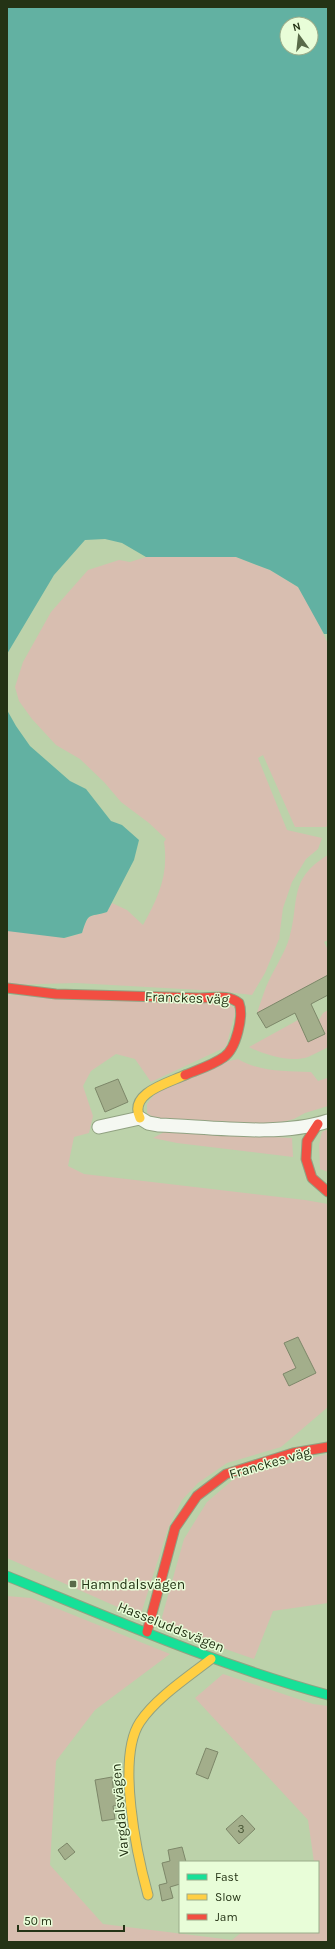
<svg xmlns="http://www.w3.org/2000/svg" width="335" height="1949" font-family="Karla,sans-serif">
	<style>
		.green { fill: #d8beb0 }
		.water { fill: #62b1a2; fill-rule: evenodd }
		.building { fill: #a3ae8b; stroke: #7d8769 }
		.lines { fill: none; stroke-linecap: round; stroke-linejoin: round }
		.street-casing { stroke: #91a282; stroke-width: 15 }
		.fast-casing { stroke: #91a282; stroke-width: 11 }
		.slow-casing { stroke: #91a282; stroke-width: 11 }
		.jam-casing { stroke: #91a282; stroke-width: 11 }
		.street { stroke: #f5f8f2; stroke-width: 13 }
		.fast { stroke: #16e098; stroke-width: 9 }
		.slow { stroke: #ffcf43; stroke-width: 9 }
		.jam { stroke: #f24e42; stroke-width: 9 }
		.poi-dot { fill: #596b49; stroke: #e8fdd8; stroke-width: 1.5 }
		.labels { text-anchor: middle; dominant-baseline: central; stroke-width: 3; stroke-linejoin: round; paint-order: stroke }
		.number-label { font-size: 12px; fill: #445232 }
		.street-label { font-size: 14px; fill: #243315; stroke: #e8fdd8 }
		.poi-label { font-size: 14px; fill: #243315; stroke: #e8fdd8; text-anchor: start }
	</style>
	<rect width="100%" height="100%" fill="#bcd2aa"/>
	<path class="green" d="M146,557H236L270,570L298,587L315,616L328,644V825L326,827H295L263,755L258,758L287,830L322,838L318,849L306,859L292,882L283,908L279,939L265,973L252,995L218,991L76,983L7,985V928L65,938L82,933C89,911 88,918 107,912L112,903L127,910L143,925C158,898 169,875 164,842L166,839L149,823L121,802L104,782L80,759L56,745L32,719L19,701L15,687L23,662L51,612L88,570L119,560L130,562Z
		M328,855V940L324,942L328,950V975L257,1013C260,1004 263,995 266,987C272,972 282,958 288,942C301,904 286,880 328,855Z
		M7,995L227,1003L236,1009L226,1047L151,1082L135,1059L116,1054L91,1071L83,1086L93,1116L89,1133L74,1137L68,1166L84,1174L305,1200L328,1204V1407L281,1447L227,1463L198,1483L182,1500L168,1528L140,1617L7,1558Z
		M328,1010V1047C322,1050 315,1054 308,1057C290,1063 265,1055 249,1047L298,1020L308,1042L325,1034L319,1020L323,1013Z
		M238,1059C260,1072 285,1071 311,1072L318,1081L327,1078L328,1106L305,1113L294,1119L274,1124L156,1119L147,1113V1104L156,1092L221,1063Z
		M328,1129V1172L320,1169L319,1145L322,1132Z
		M166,1131L292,1138L293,1157L177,1143L153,1138Z
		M328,1454V1603L273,1611L254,1659L168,1629L164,1625L162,1617L184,1539L207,1502L235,1478L265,1469Z
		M7,1596L31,1598L170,1654L95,1710L56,1761L50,1865L103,1924L232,1940L242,1932H318V1862H314L308,1820L195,1698L223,1674L313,1704L328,1706V1942H7Z"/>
	<path class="water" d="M7,7H328V634H324L298,587L270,570L236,557H146L122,543L105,539L85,540L54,575L7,654ZM287,24H311V48H287Z
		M7,710L16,726L30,746L70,781L86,789L111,821L122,825L139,840L134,860L107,912C88,918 89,911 82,933L64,938L7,931Z"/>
	<path class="building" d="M328,975V995L311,1004L325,1034L308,1042L295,1013L266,1028L257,1013Z
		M118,1079L128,1102L105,1112L95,1088Z
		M298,1337L316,1373L289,1386L283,1374L296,1368L284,1343Z
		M206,1748L218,1752L208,1779L196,1774Z
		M112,1777L114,1794L116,1793L118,1805L113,1806L115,1819L102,1821L95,1780Z
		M242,1815L255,1829L239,1844L226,1829Z
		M67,1843L75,1852L65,1860L58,1850Z
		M182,1847L186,1862H180V1884L170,1887L173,1898L162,1901L159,1885L167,1883L162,1863L170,1861L168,1850Z"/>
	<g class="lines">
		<g class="street-casing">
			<path id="street" d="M99,1127L140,1118L148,1123L159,1125C211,1127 279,1137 328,1121"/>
		</g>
		<g class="fast-casing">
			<path id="fast" d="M7,1576C113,1619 217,1665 328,1695"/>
		</g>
		<g class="slow-casing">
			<path id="slow" d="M140,1118C128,1093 168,1083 185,1075
				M148,1895C137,1855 116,1758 140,1722C156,1698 188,1677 211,1659"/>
		</g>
		<g class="jam-casing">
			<path id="jam" d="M7,988L56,994L200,998C214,998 228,994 239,1003C244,1016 236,1049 224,1057C213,1065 197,1070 185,1075
				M318,1124L307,1141L306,1159L312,1178L328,1192
				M147,1632L175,1528L197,1496L226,1474L293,1453L328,1447"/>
		</g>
		<use href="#street" class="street"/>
		<use href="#fast" class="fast"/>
		<use href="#slow" class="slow"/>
		<use href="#jam" class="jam"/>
	</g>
	<rect class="poi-dot" x="69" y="1580" width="8" height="8" rx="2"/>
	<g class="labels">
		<g class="number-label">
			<text x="241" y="1829">3</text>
		</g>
		<g class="street-label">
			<text transform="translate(187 998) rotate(2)">Franckes väg</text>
			<text transform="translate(270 1463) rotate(-16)">Franckes väg</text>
			<text transform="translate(171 1627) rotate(22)">Hasseluddsvägen</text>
			<text transform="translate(120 1810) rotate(-95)">Vargdalsvägen</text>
		</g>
		<g class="poi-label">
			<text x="81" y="1584">Hamndalsvägen</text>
		</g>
	</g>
	<rect width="335" height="1949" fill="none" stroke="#243315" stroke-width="16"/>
	<rect x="179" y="1861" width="140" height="72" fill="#e8fdd8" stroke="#9aac8a"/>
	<rect x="187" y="1874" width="20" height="6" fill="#16e098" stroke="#9aac8a"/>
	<text x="215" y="1881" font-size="12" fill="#243315">Fast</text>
	<rect x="187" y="1894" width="20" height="6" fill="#ffcf43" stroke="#9aac8a"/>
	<text x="215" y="1901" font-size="12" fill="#243315">Slow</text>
	<rect x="187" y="1914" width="20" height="6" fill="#f24e42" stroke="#9aac8a"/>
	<text x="215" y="1921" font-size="12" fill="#243315">Jam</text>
	<g transform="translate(299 36) rotate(345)"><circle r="19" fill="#e8fdd8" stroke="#9aac8a"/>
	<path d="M0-3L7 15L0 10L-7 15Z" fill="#596b49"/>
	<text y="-6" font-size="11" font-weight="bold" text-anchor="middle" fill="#243315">N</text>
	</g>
	<path d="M18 1925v6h106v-6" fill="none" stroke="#243315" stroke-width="2"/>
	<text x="24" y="1925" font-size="12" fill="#243315" stroke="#e8fdd8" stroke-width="3" paint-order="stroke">50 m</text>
</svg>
